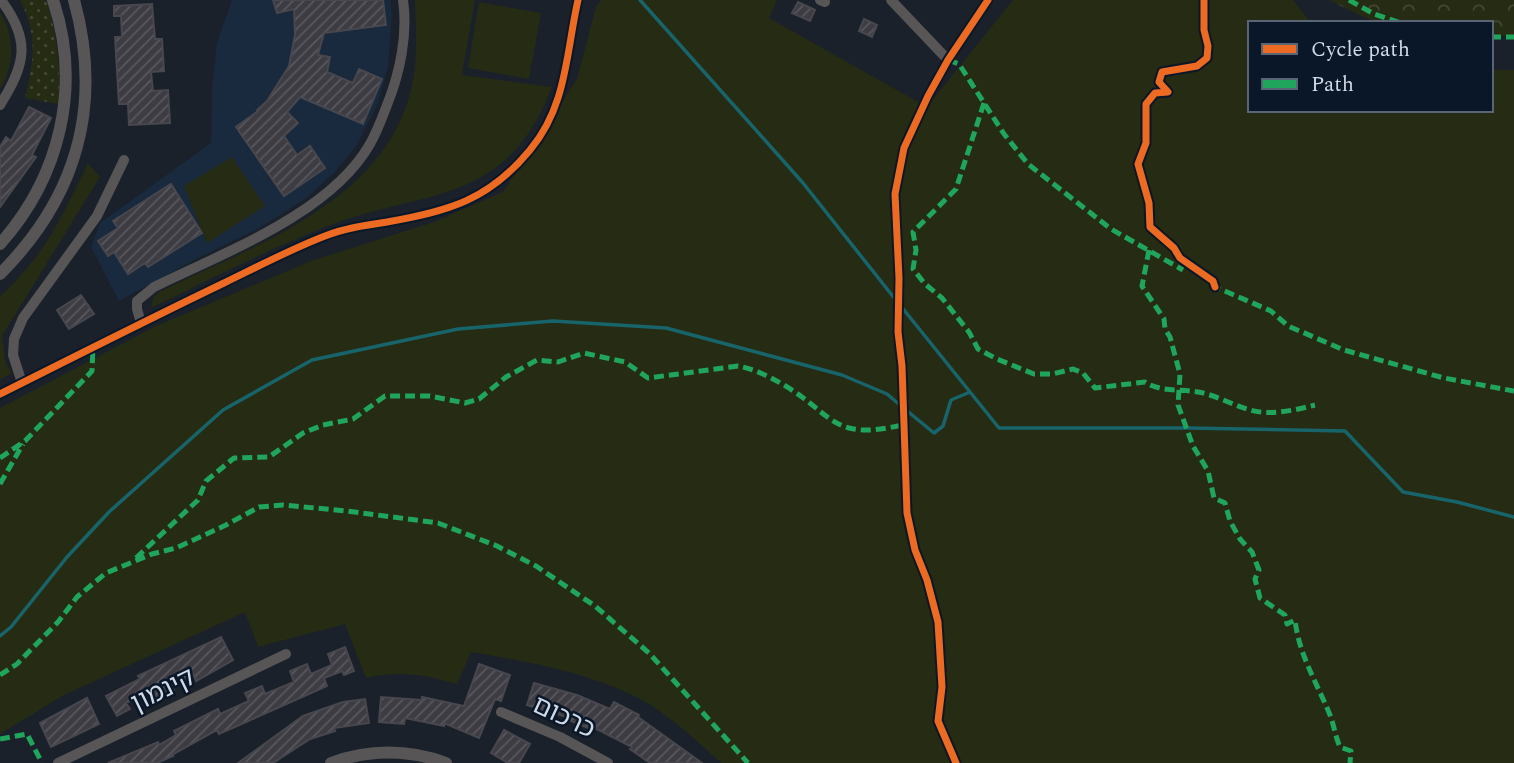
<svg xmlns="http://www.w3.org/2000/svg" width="1514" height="763" font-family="Spectral,'Noto Sans Hebrew',serif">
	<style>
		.built { fill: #19293e }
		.green { fill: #262b14 }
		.forest { fill: url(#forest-crowns) }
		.park { fill: url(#park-dots) }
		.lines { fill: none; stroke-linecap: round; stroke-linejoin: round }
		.stream { stroke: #18646b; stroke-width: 3.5 }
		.building { fill: url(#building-hatch); stroke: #48474e; stroke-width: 2 }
		.minor { stroke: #575555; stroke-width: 10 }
		.tertiary { stroke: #575555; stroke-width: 12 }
		.quiet { stroke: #20a55d; stroke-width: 5; stroke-dasharray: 10 5; stroke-linecap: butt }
		.cycleway-casing { stroke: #0a1728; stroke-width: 11 }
		.cycleway { stroke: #ed6a23; stroke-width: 7 }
		.labels { text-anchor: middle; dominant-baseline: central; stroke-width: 5; stroke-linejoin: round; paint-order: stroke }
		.street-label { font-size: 26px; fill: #d0d9e6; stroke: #0a1728 }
	</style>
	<defs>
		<pattern id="forest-crowns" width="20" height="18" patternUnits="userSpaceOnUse" patternTransform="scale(1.75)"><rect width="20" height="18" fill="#262b14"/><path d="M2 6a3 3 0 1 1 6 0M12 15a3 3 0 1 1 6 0" fill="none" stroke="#444936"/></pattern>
		<pattern id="park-dots" width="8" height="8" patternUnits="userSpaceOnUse" patternTransform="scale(1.75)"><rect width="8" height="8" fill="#262b14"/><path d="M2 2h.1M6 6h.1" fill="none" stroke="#444936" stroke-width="1.8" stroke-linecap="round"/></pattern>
		<pattern id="building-hatch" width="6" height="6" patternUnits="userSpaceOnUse" patternTransform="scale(1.75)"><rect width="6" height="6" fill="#3d3c43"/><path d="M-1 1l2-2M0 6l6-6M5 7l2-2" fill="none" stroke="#58585e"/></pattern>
	</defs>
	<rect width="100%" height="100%" fill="#1a212b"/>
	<path class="built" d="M232,0H390L392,14L388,66L378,103L357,145L334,173L305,199L261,227L194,260L119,301L91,247L100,223L211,143L212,88L217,43Z"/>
	<path class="green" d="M415,0H475L462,75L552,87C506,208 424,188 325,227C266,250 208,281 151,308L153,298L159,292C255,245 386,202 412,86C418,57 416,29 415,0Z
		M601,0H777L769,18L927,107L1013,0H1293L1311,23H1250V110H1491V70H1514V763H721C700,743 662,709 636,697C584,671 528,662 471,652L457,684C427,675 398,670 366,678L345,624L258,647L245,612L62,696L0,734V408L156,326L311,261L434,222L503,192L577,79L596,7Z
		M479,2L541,13L529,79L468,68Z
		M0,12C15,36 15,65 0,89Z
		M232,157L265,206L207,243L184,186Z
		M88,163L100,177L2,336L6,364L12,373L0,380V296C44,257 63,215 88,163Z"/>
	<path class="forest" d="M1329,0H1514V36L1491,35V23H1387L1368,19Z"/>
	<path class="park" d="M20,0H46C58,37 60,65 59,104L25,98C34,62 38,34 20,0Z"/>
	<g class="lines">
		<path class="stream" d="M640,0L803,183L895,299
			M900,305L999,428H1188L1345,431L1403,492L1457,502L1514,517
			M906,410L934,433L943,426L951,400L970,392
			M0,636L11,627L67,557L109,512L223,410L312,360L458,329L553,321L666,328L842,375L887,394L900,405"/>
	</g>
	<path class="building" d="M273,0H383L386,25L324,33L318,55L330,57L327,72L353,83L359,69L382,79L363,124L300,97L287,112L298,123L284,136L297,155L310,146L325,168L284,196L236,127L258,111L257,110L267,101L289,66L295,35L294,9L277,13Z
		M798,2L815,10L810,21L792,13Z
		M152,4L155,39H162L164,71L151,72L153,91L168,90L170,123L129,125L128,104H119L115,37H122L121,16H114V6Z
		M864,19L877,25L872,37L859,31Z
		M29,107L51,118L32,155L36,157L0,207V147L6,137L11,141Z
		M171,184L202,233L148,267L145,263L128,274L114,252L108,256L98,241L118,228L113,221Z
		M81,295L94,314L69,329L57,310Z
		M221,637L233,660L196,681L193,674L171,686L174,690L161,696L160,694L156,697L154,693L148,695L147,692L126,703L130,709L117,716L106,696L140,679L138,676Z
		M345,647L354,671L344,675L342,671L324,678L327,686L219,734L217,730L172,755L173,756L157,763H108L158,742L159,745L176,735L174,731L218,709L220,714L249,701L245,693L262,686L265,694L294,682L290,671L307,664L311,674L332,665L328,654Z
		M479,664L510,675L501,701L495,699L479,738L444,723V726L405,718L404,724L379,722L381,697L422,700V697L464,706Z
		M534,683L577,695L610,709L614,702L639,715L638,717L702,763H650L630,749L632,747L589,725L588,728L566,719L567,717L527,705Z
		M87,698L99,724L51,747L40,723Z
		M365,699L369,723L334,728L335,731L310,739L273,763H238L303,716L343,702Z
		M504,730L530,744L519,763H508L491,753Z"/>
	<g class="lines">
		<path class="minor" d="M820,0L825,2
			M891,0L948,60
			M0,105C26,64 31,40 1,0
			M141,323L137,309V301L154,287C223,253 330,214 370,144C377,132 382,118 387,105C400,73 408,34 403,0
			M22,383L13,355L14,339L23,318L97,216L124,160
			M0,394C74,357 149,319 224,283C257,267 291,249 325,236C345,228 367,225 387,222C449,211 489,200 530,150C567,106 566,53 578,0
			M501,712L560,737L608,763
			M58,763L286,654
			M956,763L938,721L942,687L938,622L927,580L915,550L907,513L902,366L898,332L899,278L895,194L904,148L928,96L948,60L988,0"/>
		<path class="tertiary" d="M0,244C60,177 82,86 53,0
			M0,274C77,197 103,105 74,0
			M331,763C368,749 409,749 446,763"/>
		<path class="quiet" d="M1349,0L1374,14L1401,23
			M1491,37H1514
			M948,60L959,64L1004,134L1028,164L1111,229L1183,270
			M984,103L956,189L913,232L916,250L913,269L925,284L942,298L969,332L978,349L997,359L1034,374H1052L1073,369L1083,373L1095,388L1145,382C1159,392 1181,389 1198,392C1216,395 1232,405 1250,410C1271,416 1295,410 1315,405
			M1149,250L1142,286L1164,319L1165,329L1170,337L1180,374L1178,405L1193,446L1208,471L1214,498L1225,503L1230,521L1240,539L1252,552L1259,570L1255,579L1260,598L1285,615L1287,624L1295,620C1299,655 1317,683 1330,715C1334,725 1335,736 1340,747L1351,751L1350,763
			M1211,285L1271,311L1288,326L1344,350L1444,378L1514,391
			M0,458L25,441L92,371L93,347
			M0,484L23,444
			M136,558L198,500L206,481L234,458L269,457L303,433L323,425L353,419L385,396H430L465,403L479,399L506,377L537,360L558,362L584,353L625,362L648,378L738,366C760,370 784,384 802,397C819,409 833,426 854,429C870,432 887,428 903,425
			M0,675L17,664L58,622L77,597L106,573L152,554L176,548L226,525L259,507L283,505L347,511L438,523L497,546L536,566L595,606L649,653L748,763
			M0,739L27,734L42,763"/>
		<g class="cycleway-casing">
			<path id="cycleway" d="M1204,0V30L1208,46L1207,58L1197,66L1162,72L1159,82L1168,92L1155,93L1146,104V143L1138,164L1149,203L1150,227L1174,248L1180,258L1213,281L1215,287
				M0,394C74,357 149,319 224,283C257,267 291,249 325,236C345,228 367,225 387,222C449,211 489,200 530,150C567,106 566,53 578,0
				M956,763L938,721L942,687L938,622L927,580L915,550L907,513L902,366L898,332L899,278L895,194L904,148L928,96L948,60L988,0"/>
		</g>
		<use href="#cycleway" class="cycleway"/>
	</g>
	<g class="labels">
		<g class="street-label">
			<text transform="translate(163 690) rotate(-26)">קינמון</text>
			<text transform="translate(564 717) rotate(25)">כרכום</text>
		</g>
	</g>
	<rect x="1248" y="21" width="245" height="91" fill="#0a1728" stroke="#596574" stroke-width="2"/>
	<rect x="1262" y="44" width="35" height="10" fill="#ed6a23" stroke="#596574" stroke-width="2"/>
	<text x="1311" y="56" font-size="21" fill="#d0d9e6">Cycle path</text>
	<rect x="1262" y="79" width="35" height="10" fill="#20a55d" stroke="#596574" stroke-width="2"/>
	<text x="1311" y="91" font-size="21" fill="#d0d9e6">Path</text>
</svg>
